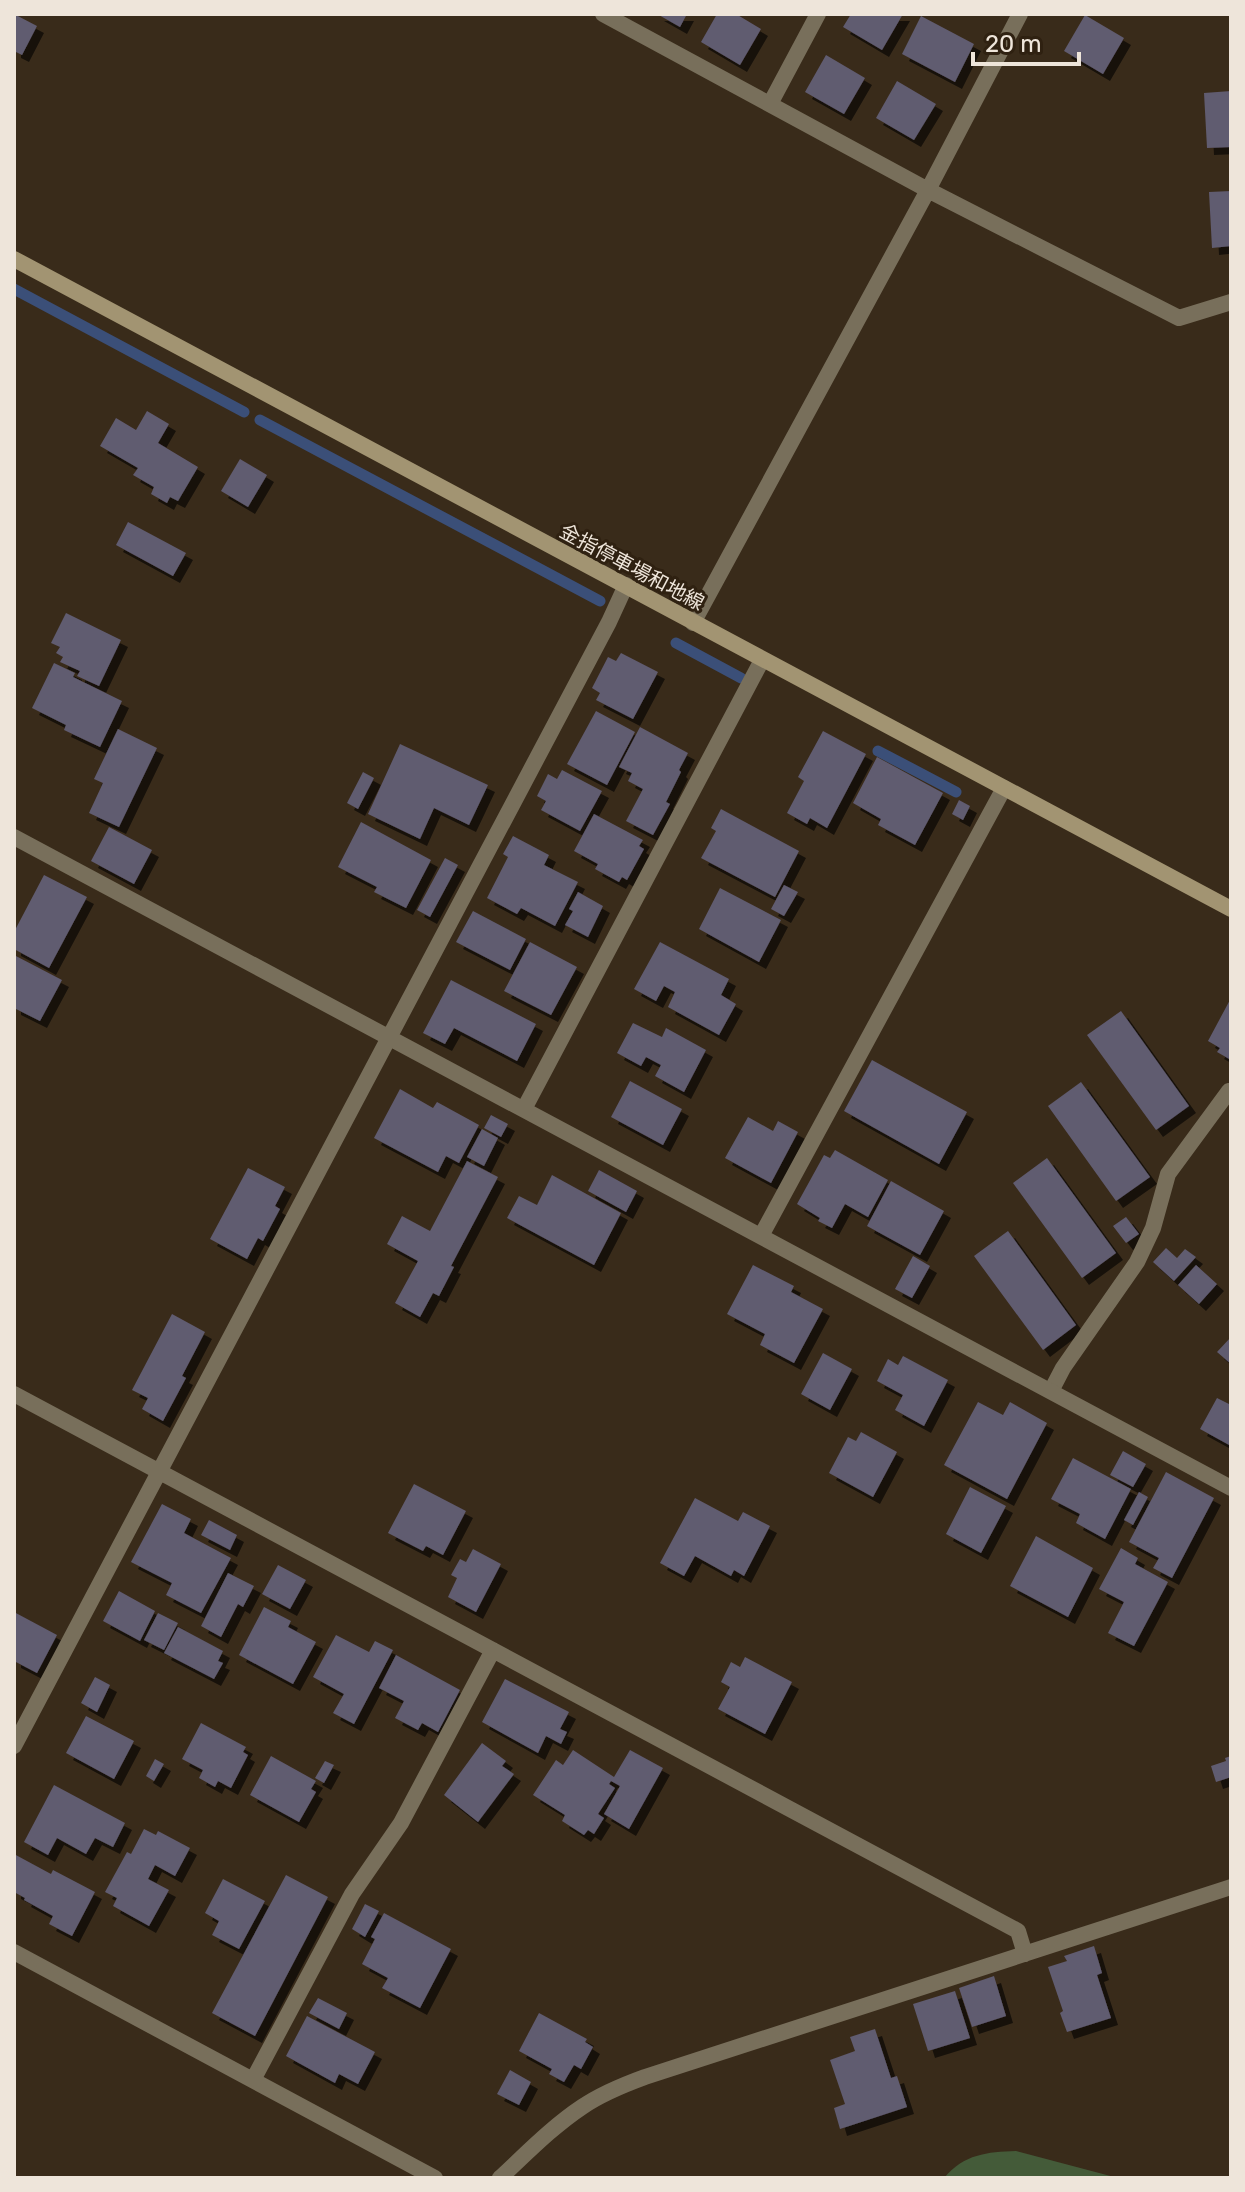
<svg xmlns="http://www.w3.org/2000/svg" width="1245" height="2192" font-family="Rubik,'Noto Sans JP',sans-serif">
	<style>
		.green { fill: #445b39 }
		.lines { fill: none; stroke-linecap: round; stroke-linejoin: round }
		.stream { stroke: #3b4f78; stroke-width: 11 }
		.building { fill: #605b70; filter: url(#shadow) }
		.lane { stroke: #786f5b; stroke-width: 16 }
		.street { stroke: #786f5b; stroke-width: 16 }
		.secondary { stroke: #a29472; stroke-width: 16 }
		.labels { text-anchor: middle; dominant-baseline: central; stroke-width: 6; stroke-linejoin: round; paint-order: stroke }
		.street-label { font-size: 20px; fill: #eee5da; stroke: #2f2111 }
	</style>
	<defs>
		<filter id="shadow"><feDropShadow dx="7" dy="7" stdDeviation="0" flood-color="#0009"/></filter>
	</defs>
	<rect width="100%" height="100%" fill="#392b1a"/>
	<path class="green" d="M1016,2151L1118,2178H944C964,2154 987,2152 1016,2151Z"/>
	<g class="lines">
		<path class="stream" d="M14,289L244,412
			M260,420L600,601
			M676,643L741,678
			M878,751L956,792"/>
	</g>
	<path class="building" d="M14,14L37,26L22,55L14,51Z
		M657,14H687L680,27Z
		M717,14H736L761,29L740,65L701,42Z
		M851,14H903L882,50L843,27Z
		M1085,15L1124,38L1103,74L1064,51Z
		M921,16L974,44L955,82L902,54Z
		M826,55L865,78L844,114L805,92Z
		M897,81L936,104L914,140L876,118Z
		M1231,91V147L1207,148L1204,93Z
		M1231,191V246L1212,248L1209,192Z
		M147,411L169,424L158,443L198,467L178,501L170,497L167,503L151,494L154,487L133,475L138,468L100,446L116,418L136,430Z
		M240,459L267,475L248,507L221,491Z
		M128,522L186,553L173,576L116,545Z
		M66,613L121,640L99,686L77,676L80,671L60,662L63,657L56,653L60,647L51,643Z
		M621,653L658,672L633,719L596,700L600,693L592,688L608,657L616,661Z
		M54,663L75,673L73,677L122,701L100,747L64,730L66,725L32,708Z
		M596,711L635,732L607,785L567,764Z
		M640,727L688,753L679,770L681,772L666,802L670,804L653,835L626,821L643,789L628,781L632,773L619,767Z
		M118,729L157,748L119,827L89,813L103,783L94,779Z
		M823,731L866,754L827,828L810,818L807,824L787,813L804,781L798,777Z
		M400,744L488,785L469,825L434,808L420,839L368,814Z
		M877,757L943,793L915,845L878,825L881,819L853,803Z
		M562,770L602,791L580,831L541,810L546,801L537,796L548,774L557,779Z
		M363,772L374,778L358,809L347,803Z
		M959,800L970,806L963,820L952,814Z
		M721,809L799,851L775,897L701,858L716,831L711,828Z
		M594,814L643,840L639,846L644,849L627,880L622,877L619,882L595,869L598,864L574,851Z
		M361,822L431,860L406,908L374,892L377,887L338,867Z
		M109,827L152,850L134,884L91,861Z
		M513,836L549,855L544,865L578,882L555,926L521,908L517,914L487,898L508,857L503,854Z
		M445,858L458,865L430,917L417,910Z
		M44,875L87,897L49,968L14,949V932Z
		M784,885L798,892L784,916L771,909Z
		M720,888L781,920L759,962L699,929Z
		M578,892L603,906L588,937L565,925L573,911L569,909Z
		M473,911L526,939L510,970L456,942Z
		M530,942L577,967L551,1015L504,991Z
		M660,942L729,979L721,995L736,1004L719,1035L668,1007L675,992L664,986L656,1001L634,989Z
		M14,955L62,980L40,1021L14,1008Z
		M451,980L536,1024L517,1061L454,1028L445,1044L423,1033Z
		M1231,998V1060L1217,1052L1220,1048L1208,1041Z
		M1121,1011L1189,1106L1156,1130L1087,1035Z
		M633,1023L662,1037L666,1028L706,1050L684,1092L655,1076L661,1065L646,1057L641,1066L617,1053Z
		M872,1060L967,1112L939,1164L844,1111Z
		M630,1081L682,1109L663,1145L611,1117Z
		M1081,1082L1150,1177L1116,1201L1048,1106Z
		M400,1089L433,1108L437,1102L479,1125L459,1163L446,1156L438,1172L374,1138Z
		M491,1115L508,1124L501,1137L484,1128Z
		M748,1117L773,1131L778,1121L798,1132L771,1183L725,1158Z
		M482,1129L498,1138L484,1166L467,1157Z
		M835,1150L888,1180L868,1217L845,1204L832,1228L818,1221L820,1218L797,1204L824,1155L830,1158Z
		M1047,1158L1116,1253L1082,1278L1013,1183Z
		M467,1161L498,1177L451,1266L454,1267L439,1296L433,1293L420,1317L395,1303L418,1261L387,1244L402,1216L430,1231Z
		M248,1168L285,1187L275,1206L280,1209L263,1241L258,1238L247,1259L210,1239Z
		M599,1170L637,1191L626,1212L588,1191Z
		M552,1175L621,1213L594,1265L507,1218L519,1196L537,1205Z
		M891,1181L944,1211L920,1255L867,1226Z
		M1126,1217L1139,1234L1126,1243L1113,1226Z
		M1008,1231L1076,1325L1043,1350L974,1256Z
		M1166,1248L1177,1258L1185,1249L1196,1257L1174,1281L1153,1262Z
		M913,1256L930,1266L912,1298L895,1289Z
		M753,1265L794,1286L791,1292L823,1309L794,1363L760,1345L765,1334L727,1314Z
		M1196,1265L1217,1284L1199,1304L1178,1285Z
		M172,1314L205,1332L182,1376L186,1378L163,1421L142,1409L148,1398L132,1390Z
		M1231,1337V1364L1217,1352Z
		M823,1353L852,1369L830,1410L801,1394Z
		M903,1356L948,1380L924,1426L895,1410L903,1395L877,1381L888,1359L898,1365Z
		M1217,1398L1231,1405V1446L1200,1429Z
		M978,1402L1003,1415L1010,1402L1047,1423L1007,1499L944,1465Z
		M861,1432L897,1452L873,1497L829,1473L848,1437L856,1441Z
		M1123,1451L1146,1464L1133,1487L1110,1475Z
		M1073,1458L1131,1489L1105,1539L1076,1523L1080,1514L1051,1499Z
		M1166,1472L1214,1498L1172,1578L1153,1568L1159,1558L1129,1542Z
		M414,1484L466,1511L443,1555L426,1546L423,1551L388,1533Z
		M970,1487L1006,1506L981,1553L946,1534Z
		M1139,1492L1148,1497L1133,1525L1124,1520Z
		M695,1498L738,1521L743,1512L770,1526L744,1576L734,1570L731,1576L695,1556L684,1576L660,1563Z
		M162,1504L191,1519L184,1533L231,1558L201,1613L166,1595L172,1583L131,1562Z
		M209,1520L237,1535L230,1550L201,1535Z
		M1036,1536L1093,1568L1068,1617L1010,1586Z
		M1121,1548L1138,1558L1135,1564L1168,1582L1134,1646L1108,1633L1124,1602L1099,1589Z
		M473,1549L501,1564L476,1612L448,1597L457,1578L451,1575L460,1559L466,1562Z
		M278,1565L306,1580L290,1609L262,1594Z
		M228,1573L254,1586L243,1607L238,1604L221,1637L201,1626Z
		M119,1591L155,1611L140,1641L103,1621Z
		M264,1607L291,1621L288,1627L316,1642L293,1684L239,1655Z
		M14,1612L57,1635L37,1673L14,1661Z
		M158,1613L178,1623L164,1650L144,1640Z
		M178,1627L223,1651L218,1661L223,1663L214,1679L164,1653Z
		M336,1635L369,1652L375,1641L393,1650L354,1724L333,1713L344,1694L313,1677Z
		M396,1655L460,1690L438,1732L422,1723L418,1730L395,1718L404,1701L379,1688Z
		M745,1657L792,1682L765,1734L718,1709L730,1687L721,1682L731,1662L740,1667Z
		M95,1677L110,1685L97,1712L81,1703Z
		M505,1679L569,1712L560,1729L567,1732L561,1744L546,1736L538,1753L482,1722Z
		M86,1716L134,1741L114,1779L66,1753Z
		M201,1723L246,1747L243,1752L248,1755L231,1788L218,1781L215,1787L199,1778L203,1770L182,1759Z
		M482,1743L506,1761L502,1766L514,1774L478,1822L444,1795Z
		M573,1750L614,1777L630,1750L663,1768L629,1829L604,1814L620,1786L611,1781L609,1784L615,1788L598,1814L604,1818L594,1834L588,1830L584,1835L562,1821L565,1815L533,1795L556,1760L563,1765Z
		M271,1756L316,1781L311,1789L316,1792L299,1822L250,1795Z
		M1231,1756V1777L1216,1782L1211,1766L1226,1761L1225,1758Z
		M155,1759L164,1764L154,1781L146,1776Z
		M325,1761L334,1765L324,1783L315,1778Z
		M54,1785L125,1823L113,1847L95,1838L86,1854L57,1838L48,1855L24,1842Z
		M144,1829L156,1835L158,1831L190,1848L175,1876L155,1865L148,1879L169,1890L149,1926L113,1906L117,1898L105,1892L127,1852L131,1854Z
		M14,1854L51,1874L53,1870L95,1892L72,1936L49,1924L53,1916L24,1900L25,1898L14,1892Z
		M286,1875L328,1897L255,2036L212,2013Z
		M223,1879L265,1901L239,1949L212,1935L219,1921L205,1913Z
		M365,1904L379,1911L365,1937L352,1929Z
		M384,1913L451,1949L420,2008L382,1988L388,1978L362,1964L375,1939L371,1937Z
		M1094,1946L1102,1973L1097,1975L1111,2018L1067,2032L1060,2013L1063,2011L1048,1967L1067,1961L1064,1956Z
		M994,1976L1006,2016L972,2027L959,1988Z
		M955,1991L970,2038L928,2051L913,2004Z
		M318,1998L347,2013L339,2029L309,2013Z
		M539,2013L587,2039L585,2042L593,2047L581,2069L574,2065L564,2082L549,2074L552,2069L519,2051Z
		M307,2016L375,2052L358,2084L339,2074L335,2083L286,2056Z
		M875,2029L891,2078L897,2076L907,2107L840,2129L834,2108L845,2104L830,2060L855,2051L850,2037Z
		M510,2070L531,2082L519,2105L497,2094Z"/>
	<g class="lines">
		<path class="lane" d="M1051,1391L1063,1368L1137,1262L1153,1228L1168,1174L1229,1091"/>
		<path class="street" d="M603,14L928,190L1179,318L1231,302
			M770,104L818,14
			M693,623L928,190L1020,14
			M14,837L1231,1488
			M524,1109L762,660
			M761,1236L1004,788
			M14,1394L1018,1931L1025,1954
			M14,1746L609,622L626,585
			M14,1952L435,2178
			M253,2080L352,1894L401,1823L493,1650
			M500,2178C526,2154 552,2127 582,2107C601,2094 623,2085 645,2077L1231,1887"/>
		<path class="secondary" d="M14,259L1231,909"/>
	</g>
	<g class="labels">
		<g class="street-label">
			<text transform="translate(632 567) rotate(28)">金指停車場和地線</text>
		</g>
	</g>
	<rect width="1245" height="2192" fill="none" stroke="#eee5da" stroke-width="32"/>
	<path d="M973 52v12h106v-12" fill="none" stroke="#eee5da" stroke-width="4"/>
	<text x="985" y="52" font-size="24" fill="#eee5da" stroke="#2f2111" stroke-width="6" paint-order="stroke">20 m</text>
</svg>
